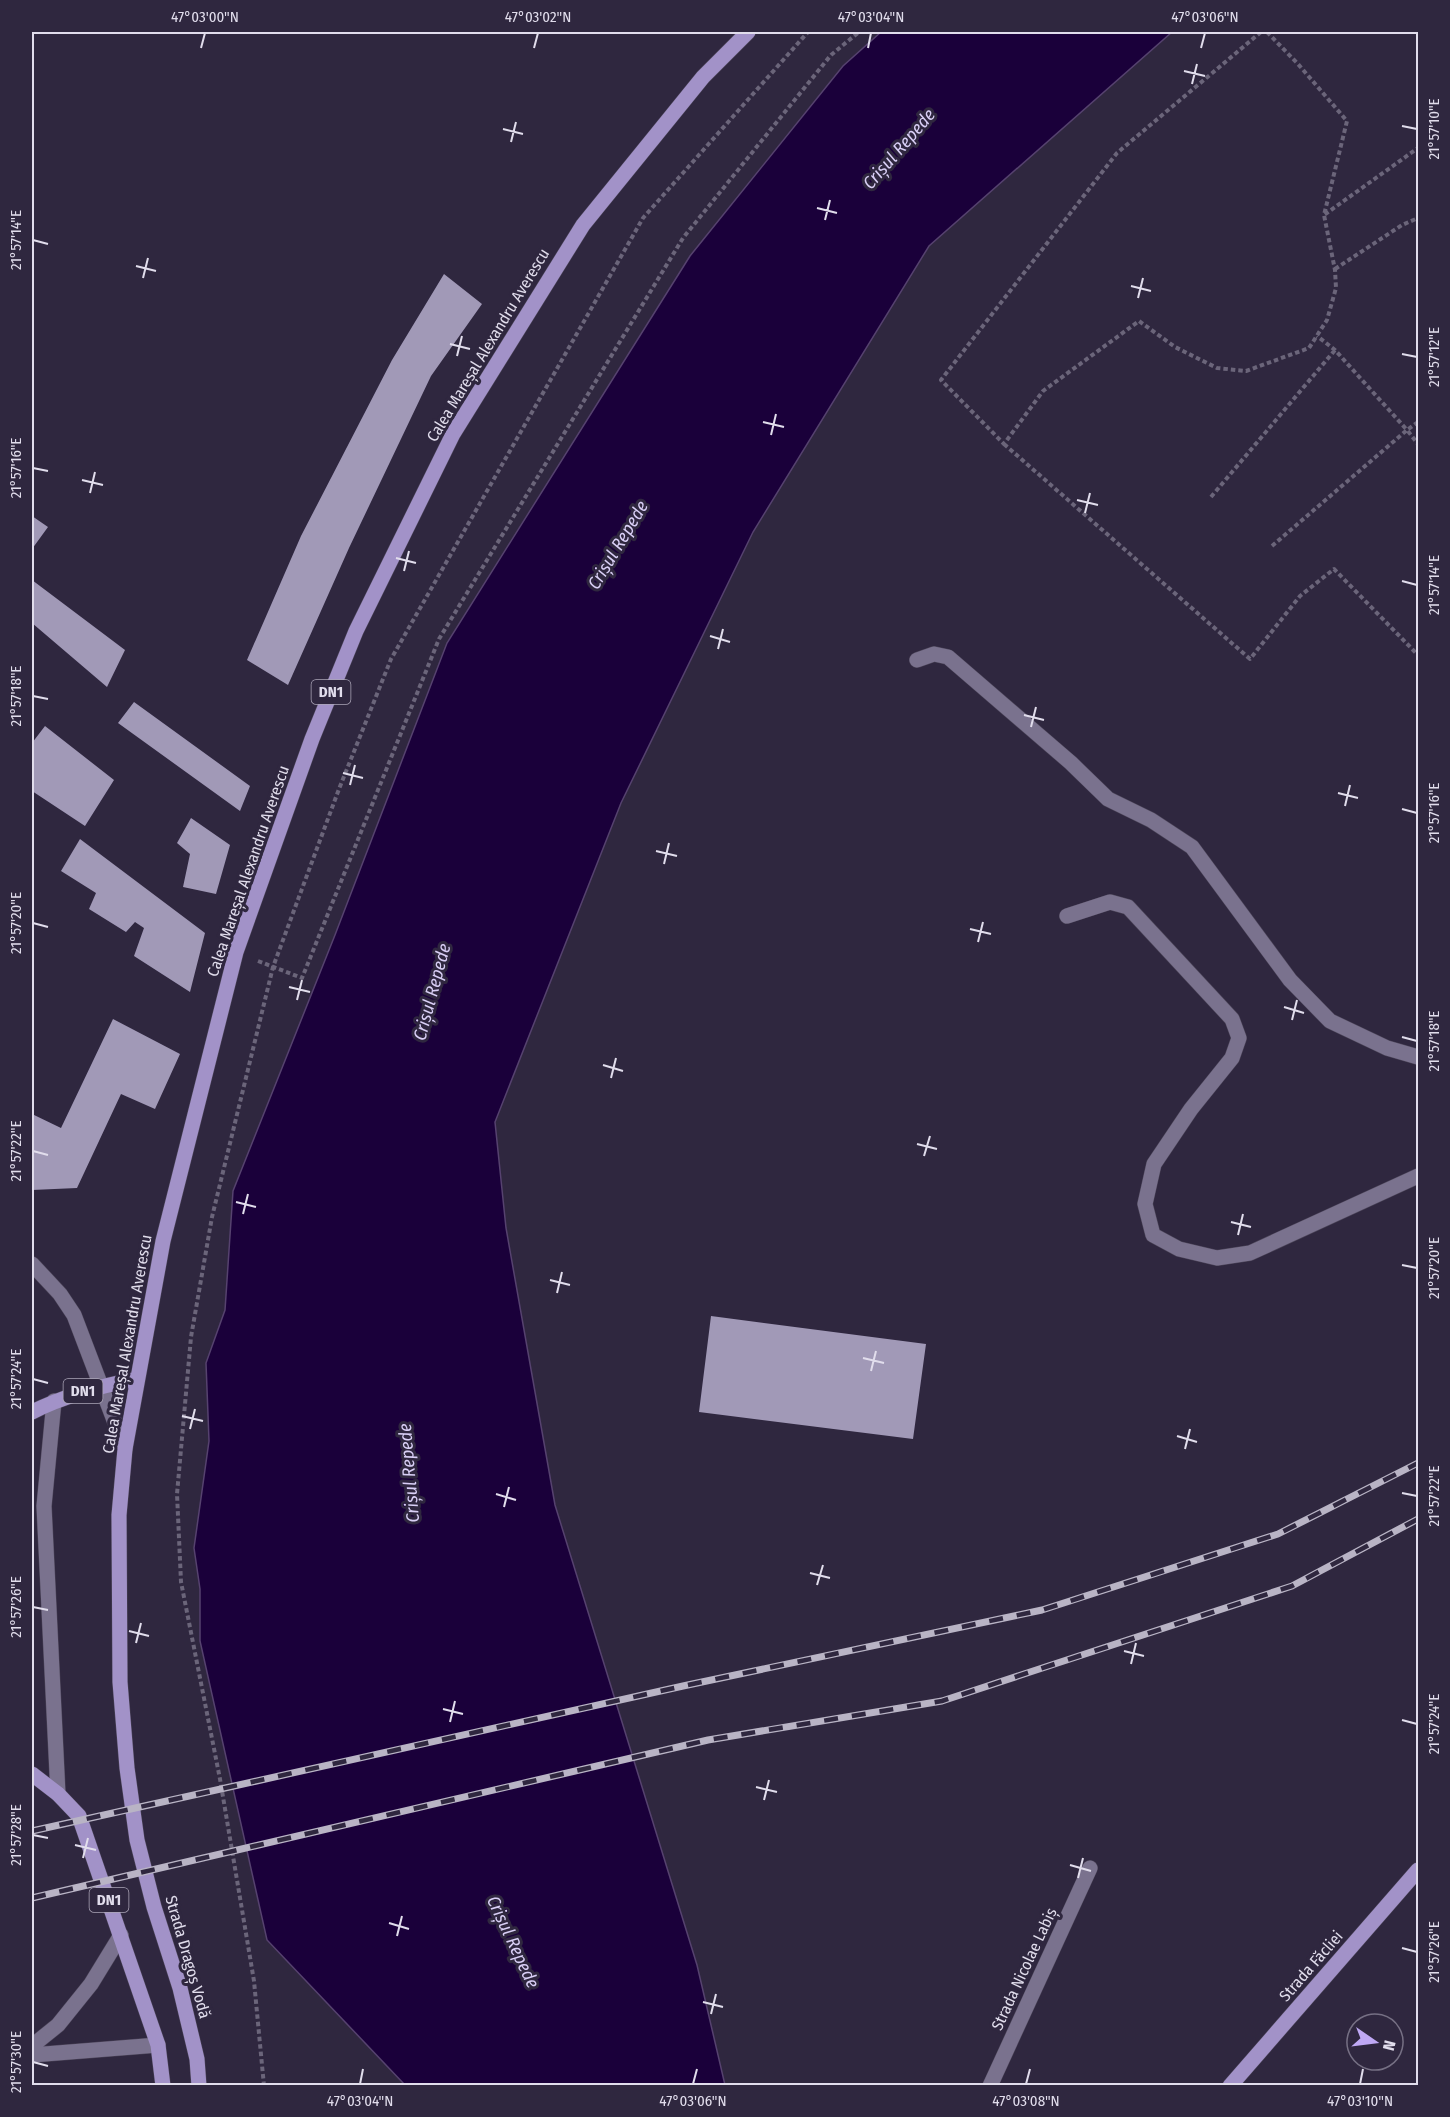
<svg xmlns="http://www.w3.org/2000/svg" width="1450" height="2117" font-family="'Fira Sans Condensed',sans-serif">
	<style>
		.water { fill: #1a003a; stroke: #56426f; stroke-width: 1.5 }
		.building { fill: #a199b7 }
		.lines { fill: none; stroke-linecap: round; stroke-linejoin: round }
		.minor-casing { stroke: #4c4559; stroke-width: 16 }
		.major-casing { stroke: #4c4559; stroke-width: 16 }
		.path { stroke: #6b657a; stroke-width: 4; stroke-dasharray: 4.5 3; stroke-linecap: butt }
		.minor { stroke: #7a728e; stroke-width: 15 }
		.major { stroke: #a292c8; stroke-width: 15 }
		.rail-casing { stroke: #b9b4c5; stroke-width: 7 }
		.rail { stroke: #2f273f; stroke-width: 4.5; stroke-dasharray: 14; stroke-linecap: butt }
		.ticks { fill: none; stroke: #e1ddec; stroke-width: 2 }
		.labels { text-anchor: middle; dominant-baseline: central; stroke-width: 6; stroke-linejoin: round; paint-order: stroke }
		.shield { fill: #2f273f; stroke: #aca6b8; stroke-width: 1.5 }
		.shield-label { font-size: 15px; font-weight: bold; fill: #e1ddec }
		.street-label { font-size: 16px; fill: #e1ddec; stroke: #2f273f }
		.water-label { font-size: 18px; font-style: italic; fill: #d9cff6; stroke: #2f273f }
		.neatline { fill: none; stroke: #e1ddec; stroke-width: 2 }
		.ticks-label { font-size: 15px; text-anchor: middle; fill: #e1ddec }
	</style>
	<rect width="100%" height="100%" fill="#2f273f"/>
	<path class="water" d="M881,32H1172L929,246L753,532L621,803L495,1122L506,1228L555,1505L697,1965L725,2085H405L267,1940L200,1641V1589L194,1548L209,1441L206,1363L225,1310L233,1191L335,935L447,643L690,256L843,66Z"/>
	<path class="building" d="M444,274L482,304L431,376L349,548L288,685L247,660L301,536L392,360Z
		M32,516L48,527L32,549Z
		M32,580L125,650L107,687L32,623Z
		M134,702L250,786L240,811L118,723Z
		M45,726L114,780L85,826L32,791V743Z
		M191,818L230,845L216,894L183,887L190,854L177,843Z
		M80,839L205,933L190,992L134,956L144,928L135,922L126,932L89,909L96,893L61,871Z
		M113,1019L180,1054L155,1109L121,1094L77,1188L32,1190V1114L61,1128Z
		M711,1316L926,1344L913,1439L699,1412Z"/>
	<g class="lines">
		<g class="minor-casing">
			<path id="minor" d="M917,660L934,654L948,657L1071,763L1108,799L1151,820L1192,847L1290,980L1330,1021L1387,1048L1418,1057
				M1067,916L1110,902L1128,907L1232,1019L1239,1038L1232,1058L1191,1109L1154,1164L1145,1204L1153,1235L1179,1249L1217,1258L1250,1253L1418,1176
				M32,1264L60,1294L74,1315L125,1449
				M54,1401L44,1506L58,1794
				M32,2046L58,2025L91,1984L121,1935
				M32,2055L158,2045
				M990,2086L1090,1868"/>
		</g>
		<g class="major-casing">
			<path id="major" d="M32,1412C66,1395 100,1386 137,1379
				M32,1774L58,1794L79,1816L158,2045L163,2086
				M199,2086L197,2059L180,1988L154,1907L137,1840L127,1768L120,1682L119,1515L125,1449L163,1241L236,952L312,739L356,631L453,434L583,225L703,77L748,32
				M1230,2086L1418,1870"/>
		</g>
		<path class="path" d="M1261,32L1117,153L941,380L1004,444L1043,391L1139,321L1175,347L1217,368L1246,371L1309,348L1327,320L1336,288L1335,270L1324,215
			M1267,32L1298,64L1347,121L1324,215L1418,148
			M1335,269L1402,225L1418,218
			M1418,422L1407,430L1418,444
			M1004,444L1250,659L1300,596L1334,569L1416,653L1418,651
			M1211,497L1335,350
			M1272,546L1407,430L1335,350L1317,336
			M258,961L302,978L439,639L683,238L831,55L859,32
			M264,2086L254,1981L220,1779L181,1582L177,1494L191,1337L212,1217L273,967L339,789L391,659L643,218L808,32"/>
		<use href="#minor" class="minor"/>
		<use href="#major" class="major"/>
		<g class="rail-casing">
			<path id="rail" d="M32,1831L683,1686L1042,1610L1278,1534L1418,1463
				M32,1898L708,1740L942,1701L1292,1586L1418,1519"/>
		</g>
		<use href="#rail" class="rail"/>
	</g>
	<path class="ticks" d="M201,48L205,33M534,48L538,33M868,48L871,33M1201,48L1205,33M1184,71L1205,76M1192,84L1197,64M1402,126L1417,129M503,129L523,134M511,142L516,122M817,208L837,213M825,220L830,200M33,240L48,244M136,266L156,271M143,278L148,258M1131,286L1151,291M1138,298L1143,278M450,344L470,349M1402,354L1417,357M457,356L462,336M763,422L784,427M771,435L776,414M33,468L48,471M82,480L103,485M90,493L95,472M1077,500L1098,505M1085,513L1090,493M396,558L416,563M404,571L409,551M1402,581L1417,585M710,636L730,642M718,649L723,629M33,696L48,699M1024,715L1044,720M1031,727L1036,707M343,773L363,778M350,785L355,765M1338,793L1358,798M1345,806L1350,785M1402,809L1417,813M656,851L677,856M664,864L669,843M33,923L48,927M970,929L991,934M978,942L983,922M289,987L310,992M297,1000L302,980M1284,1007L1304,1013M1292,1020L1297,1000M1402,1037L1417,1041M603,1065L623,1071M611,1078L616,1058M917,1144L937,1149M33,1151L48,1155M924,1156L930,1136M236,1202L256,1207M243,1214L248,1194M1231,1222L1251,1227M1238,1235L1243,1214M1402,1265L1417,1268M550,1280L570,1285M557,1293L562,1272M863,1358L884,1363M871,1371L876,1351M33,1379L48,1383M182,1416L203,1421M190,1429L195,1409M1177,1436L1197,1442M1185,1449L1190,1429M1402,1493L1417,1496M496,1494L516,1500M504,1507L509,1487M810,1573L830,1578M817,1585L823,1565M33,1607L48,1610M129,1631L149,1636M136,1643L141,1623M1124,1651L1144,1656M1131,1664L1136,1643M443,1709L463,1714M1402,1720L1417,1724M450,1722L455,1701M756,1787L777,1792M764,1800L769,1780M33,1835L48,1838M75,1845L96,1850M83,1858L88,1838M1070,1865L1091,1871M1078,1878L1083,1858M389,1923L409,1929M397,1936L402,1916M1402,1948L1417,1952M703,2002L723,2007M711,2014L716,1994M33,2062L48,2066M360,2084L363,2069M693,2084L697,2069M1026,2084L1030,2069M1360,2084L1363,2069"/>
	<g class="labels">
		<g class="shield">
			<rect x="311.5" y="680" width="39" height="24" rx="4.5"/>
			<rect x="63.5" y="1379" width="39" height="24" rx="4.5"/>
			<rect x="89.5" y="1888" width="39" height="24" rx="4.5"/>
		</g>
		<g class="shield-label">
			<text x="331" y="692">DN1</text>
			<text x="83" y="1391">DN1</text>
			<text x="109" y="1900">DN1</text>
		</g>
		<g class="street-label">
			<text transform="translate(488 345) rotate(-59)">Calea Mareșal Alexandru Averescu</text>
			<text transform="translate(248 871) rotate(-71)">Calea Mareșal Alexandru Averescu</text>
			<text transform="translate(127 1344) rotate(-80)">Calea Mareșal Alexandru Averescu</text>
			<text transform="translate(188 1957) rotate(74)">Strada Dragoș Vodă</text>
			<text transform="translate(1311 1966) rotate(-49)">Strada Făcliei</text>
			<text transform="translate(1024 1969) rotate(-65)">Strada Nicolae Labiș</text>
		</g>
		<g class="water-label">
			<text transform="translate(899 149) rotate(-49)">Crișul Repede</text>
			<text transform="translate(618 545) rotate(-59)">Crișul Repede</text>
			<text transform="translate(432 992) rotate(-75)">Crișul Repede</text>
			<text transform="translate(409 1473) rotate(-95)">Crișul Repede</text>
			<text transform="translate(513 1942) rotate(65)">Crișul Repede</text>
		</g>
	</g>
	<rect width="1450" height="2117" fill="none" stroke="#2f273f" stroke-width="66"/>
	<g transform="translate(1375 2042) rotate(104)"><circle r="28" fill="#2f273f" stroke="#767084" stroke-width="1.5"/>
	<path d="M0-4.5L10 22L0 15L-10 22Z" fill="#bfa8f4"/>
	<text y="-9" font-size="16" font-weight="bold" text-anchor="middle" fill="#e1ddec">N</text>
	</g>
	<rect x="33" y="33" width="1384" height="2051" class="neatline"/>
	<g class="ticks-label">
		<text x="205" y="22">47°03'00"N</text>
		<text x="538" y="22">47°03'02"N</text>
		<text x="871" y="22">47°03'04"N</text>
		<text x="1205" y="22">47°03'06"N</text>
		<text transform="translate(1434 129) rotate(-90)" y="5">21°57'10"E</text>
		<text transform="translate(16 240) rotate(-90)" y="5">21°57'14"E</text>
		<text transform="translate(1434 357) rotate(-90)" y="5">21°57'12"E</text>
		<text transform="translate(16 468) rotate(-90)" y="5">21°57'16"E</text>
		<text transform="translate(1434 585) rotate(-90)" y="5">21°57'14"E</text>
		<text transform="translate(16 696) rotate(-90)" y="5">21°57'18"E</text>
		<text transform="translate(1434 813) rotate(-90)" y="5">21°57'16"E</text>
		<text transform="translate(16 923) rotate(-90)" y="5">21°57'20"E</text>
		<text transform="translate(1434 1041) rotate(-90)" y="5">21°57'18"E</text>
		<text transform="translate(16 1151) rotate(-90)" y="5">21°57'22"E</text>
		<text transform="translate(1434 1268) rotate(-90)" y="5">21°57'20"E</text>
		<text transform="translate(16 1379) rotate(-90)" y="5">21°57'24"E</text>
		<text transform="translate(1434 1496) rotate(-90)" y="5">21°57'22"E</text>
		<text transform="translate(16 1607) rotate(-90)" y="5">21°57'26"E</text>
		<text transform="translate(1434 1724) rotate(-90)" y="5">21°57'24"E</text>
		<text transform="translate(16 1835) rotate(-90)" y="5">21°57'28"E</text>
		<text transform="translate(1434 1952) rotate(-90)" y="5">21°57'26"E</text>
		<text transform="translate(16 2062) rotate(-90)" y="5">21°57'30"E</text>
		<text x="360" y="2106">47°03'04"N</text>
		<text x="693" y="2106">47°03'06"N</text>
		<text x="1026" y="2106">47°03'08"N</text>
		<text x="1360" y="2106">47°03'10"N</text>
	</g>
</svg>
